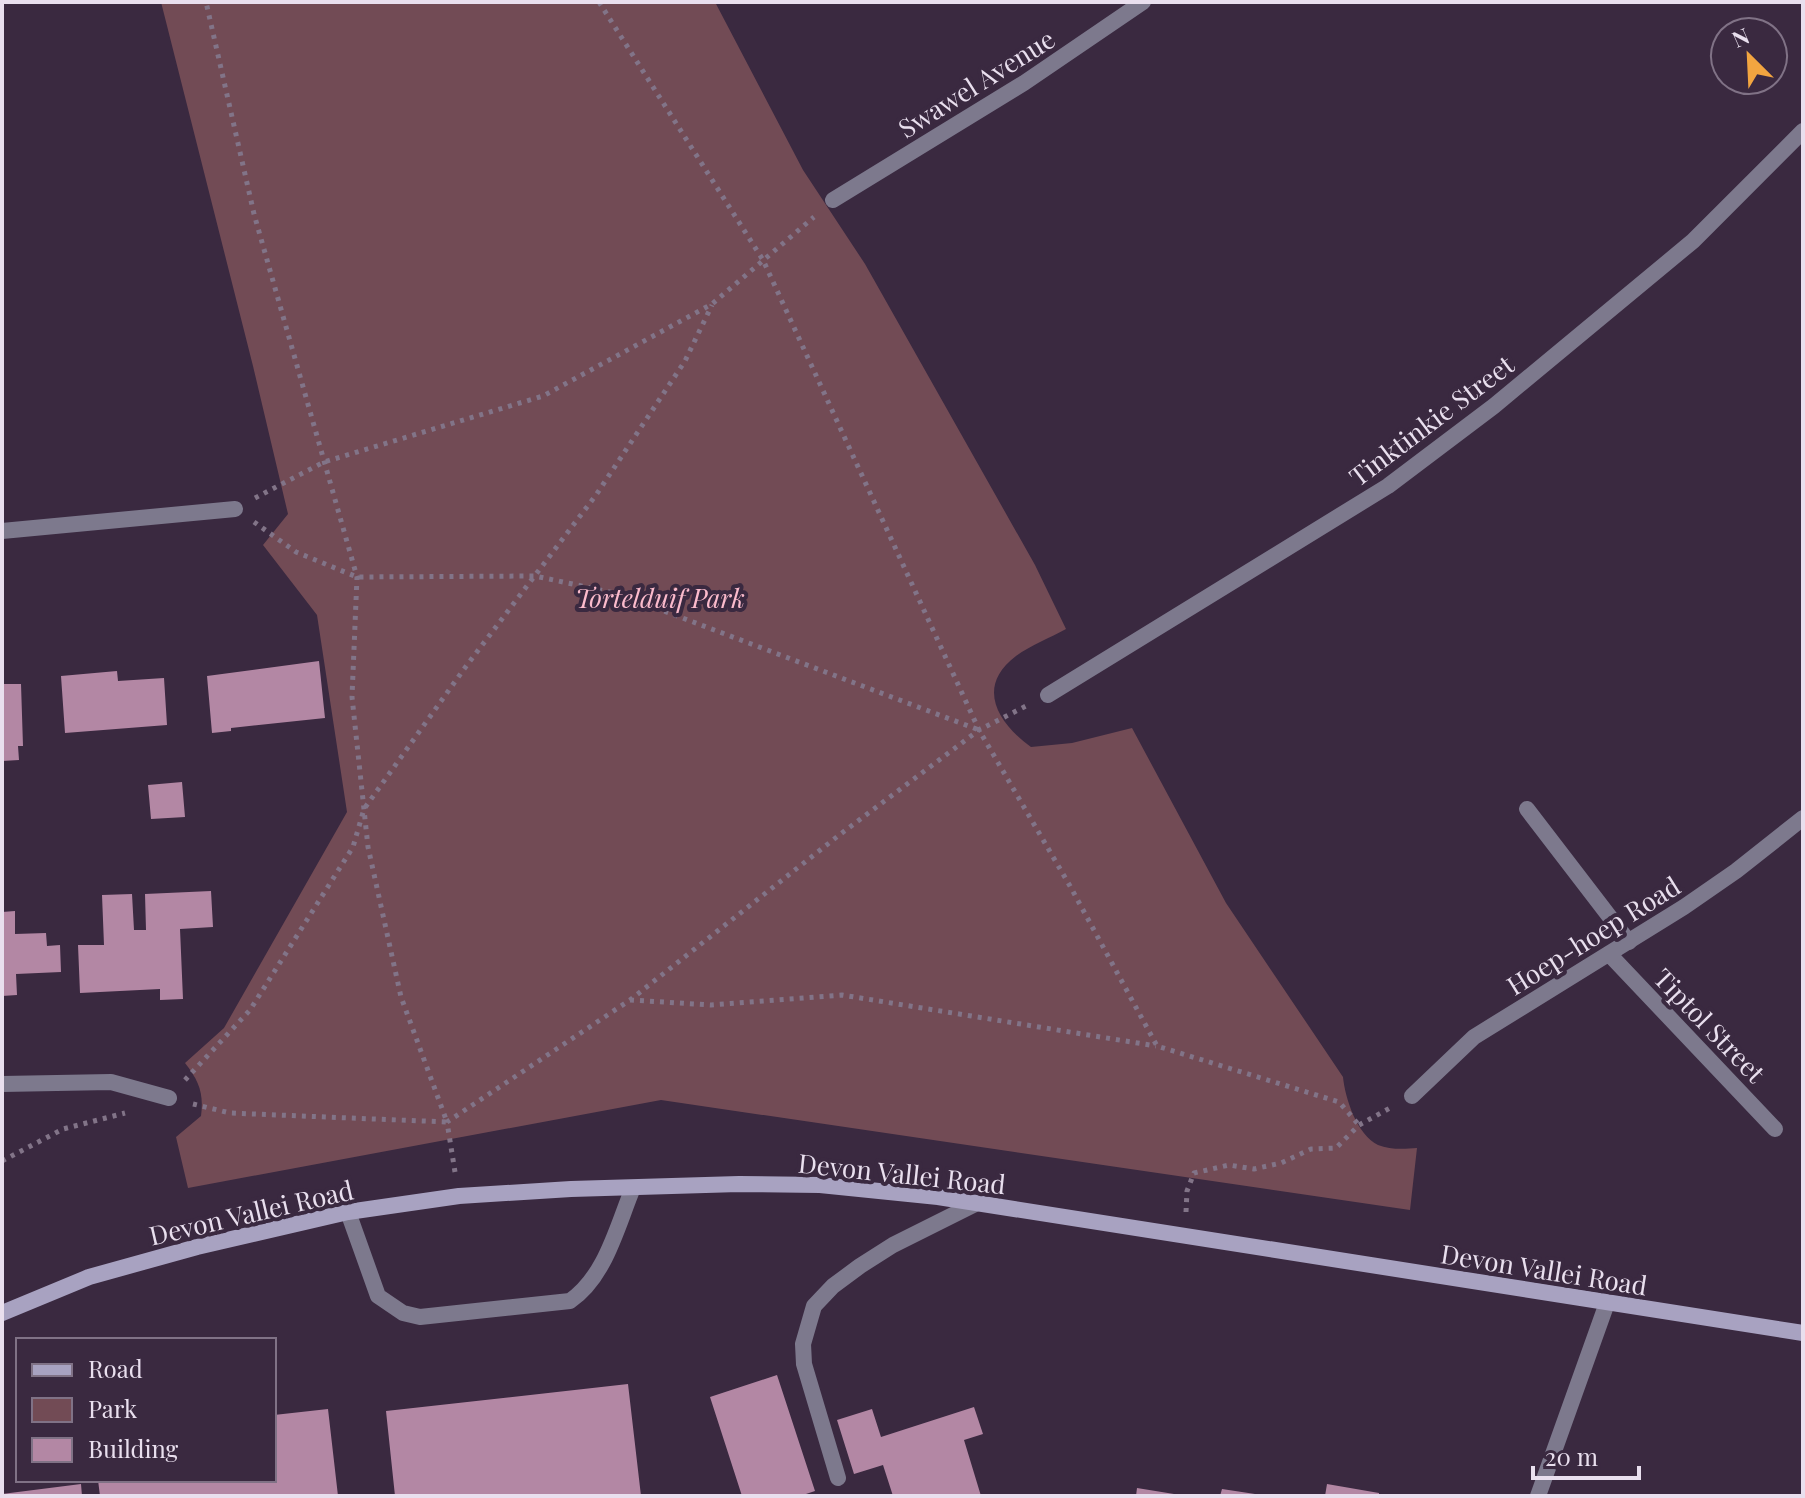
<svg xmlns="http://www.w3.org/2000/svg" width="1805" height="1498" font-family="'Playfair Display',serif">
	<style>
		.green { fill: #724b55 }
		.building { fill: #b387a4 }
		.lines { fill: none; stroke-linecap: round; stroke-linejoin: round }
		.path { stroke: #827488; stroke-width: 5; stroke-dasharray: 4 6; stroke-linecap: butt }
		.lane { stroke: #7d798d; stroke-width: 16 }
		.street { stroke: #7d798d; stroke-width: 16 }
		.secondary { stroke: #a8a2c1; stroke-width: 16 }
		.labels { text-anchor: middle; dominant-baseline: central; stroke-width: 8; stroke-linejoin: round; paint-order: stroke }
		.street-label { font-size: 26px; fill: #e9dfee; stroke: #3a2940 }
		.park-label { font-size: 26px; font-style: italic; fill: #fbbbcc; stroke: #3a2940 }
	</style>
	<rect width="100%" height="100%" fill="#3a2940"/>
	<path class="green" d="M161,2H715L803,170L865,264L1035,565L1066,629C1050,638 1031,645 1016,656C975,687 998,723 1031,747L1072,743L1132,728L1226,903L1343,1077C1345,1098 1357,1135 1378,1145C1390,1150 1405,1149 1417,1148L1410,1210L661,1100L188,1188L176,1137L201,1116C204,1093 199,1081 185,1063L224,1028L347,812L317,615L263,545L288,514L253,366Z"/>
	<path class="building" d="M319,661L325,718L231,728V731L212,733L207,676Z
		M117,671L118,681L164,678L167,725L65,733L61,676Z
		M2,684H21L23,746H18L19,760L2,761Z
		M182,782L185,817L151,819L148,785Z
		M211,891L213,927L180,929L183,999L160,1000V989L80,993L78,945H104L102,895L132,894L134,930H146L145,894Z
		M15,911V934L46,933L47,946L60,945L61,972L16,974L17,995L2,996V912Z
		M777,1375L815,1491L800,1496H742L710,1397Z
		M628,1384L641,1496H395L386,1411Z
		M974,1407L983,1434L964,1440L981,1496H893L883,1465L854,1474L837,1420L872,1409L881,1437Z
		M328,1409L338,1496H100L98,1480H241V1483L274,1480V1415Z
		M81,1484L82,1496H2V1494Z
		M1327,1484L1379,1493V1496H1325Z
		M1137,1488L1174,1494V1496H1136Z
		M1222,1489L1255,1494V1496H1220Z"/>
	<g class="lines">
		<path class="path" d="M599,2L763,260L979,730L1070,886L1157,1046L1339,1102L1359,1125
			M255,498L324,462L543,396L712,304L814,217
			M254,522L296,552L357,577L535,576L619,594L979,730
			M630,1000L711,1005L842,995L1156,1046
			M185,1080L250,1010L353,847L364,809L464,669L596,495L685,361L712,305
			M193,1104L230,1113L447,1122L401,997L368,847L352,697L357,577L254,214L206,2
			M2,1161L63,1129L125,1113
			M455,1172L447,1122L630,1000L838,836L979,730L1028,705
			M1186,1212L1187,1191L1194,1173L1229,1165L1254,1169L1281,1163L1311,1149L1336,1148L1359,1125L1390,1108"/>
		<path class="lane" d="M1527,809L1629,942
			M348,1212L378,1296L403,1313L420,1317L570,1301C606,1276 617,1226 633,1188
			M838,1478L804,1364L803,1344L814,1306L833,1286L860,1266L893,1245L977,1203"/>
		<path class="street" d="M833,200L1024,83L1143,2
			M2,531L235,509
			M1048,695L1388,486L1494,406L1693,241L1803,131
			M1610,955L1775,1129
			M2,1084L111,1082L169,1098
			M1412,1096L1474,1037L1684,907L1736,871L1803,818
			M1538,1496L1607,1303"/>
		<path class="secondary" d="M2,1313L89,1277L197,1247L348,1212L459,1196L571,1189L739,1184L820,1185L938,1197L1803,1333"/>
	</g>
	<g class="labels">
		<g class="street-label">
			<text transform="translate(976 83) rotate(-32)">Swawel Avenue</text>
			<text transform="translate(1431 420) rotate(-37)">Tinktinkie Street</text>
			<text transform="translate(1593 935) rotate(-32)">Hoep-hoep Road</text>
			<text transform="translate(1710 1025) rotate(46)">Tiptol Street</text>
			<text transform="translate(902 1173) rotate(6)">Devon Vallei Road</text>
			<text transform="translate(251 1212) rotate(-13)">Devon Vallei Road</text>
			<text transform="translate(1544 1269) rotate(9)">Devon Vallei Road</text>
		</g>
		<g class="park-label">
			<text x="660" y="597">Tortelduif Park</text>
		</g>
	</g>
	<rect width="1805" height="1498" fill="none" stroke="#e9dfee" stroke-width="8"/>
	<rect x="16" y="1338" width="260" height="144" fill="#3a2940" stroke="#807286" stroke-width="2"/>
	<rect x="32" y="1364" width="40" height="12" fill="#a8a2c1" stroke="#807286" stroke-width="2"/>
	<text x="88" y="1378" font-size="24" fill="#e9dfee">Road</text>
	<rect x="32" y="1398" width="40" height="24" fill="#724b55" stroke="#807286" stroke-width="2"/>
	<text x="88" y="1418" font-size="24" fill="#e9dfee">Park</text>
	<rect x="32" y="1438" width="40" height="24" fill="#b387a4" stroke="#807286" stroke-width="2"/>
	<text x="88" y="1458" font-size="24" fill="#e9dfee">Building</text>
	<g transform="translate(1749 56) rotate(336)"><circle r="38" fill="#3a2940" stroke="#807286" stroke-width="2"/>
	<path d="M0-6L14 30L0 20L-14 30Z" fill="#f2a540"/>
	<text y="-12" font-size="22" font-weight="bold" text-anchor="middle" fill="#e9dfee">N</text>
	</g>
	<path d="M1533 1466v12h106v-12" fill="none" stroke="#e9dfee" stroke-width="4"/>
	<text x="1545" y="1466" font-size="24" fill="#e9dfee" stroke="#3a2940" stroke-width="6" paint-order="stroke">20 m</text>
</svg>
